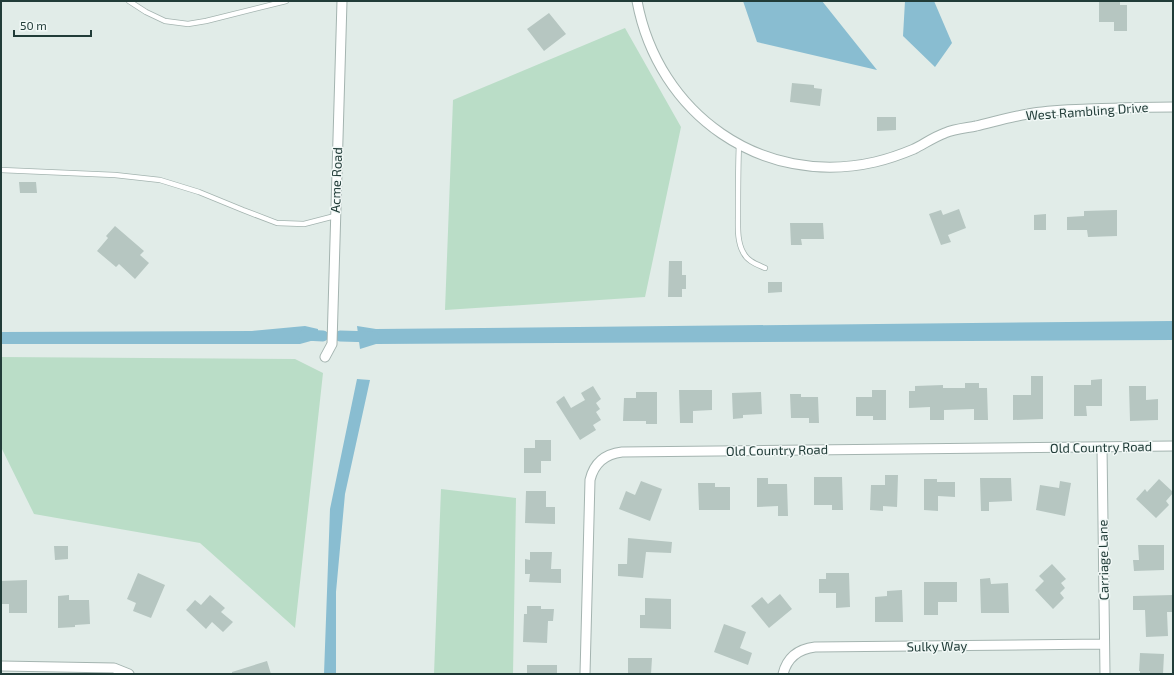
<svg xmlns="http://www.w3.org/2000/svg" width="1174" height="675" font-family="'Exo 2',sans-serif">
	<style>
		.green { fill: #baddc7 }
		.water { fill: #89bdd1 }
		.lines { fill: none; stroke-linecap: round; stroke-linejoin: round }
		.canal { stroke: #89bdd1; stroke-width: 11 }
		.building { fill: #b6c6c1 }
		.lane-casing { stroke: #a4b4b0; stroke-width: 6 }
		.street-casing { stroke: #a4b4b0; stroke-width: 11 }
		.lane { stroke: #fff; stroke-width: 4.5 }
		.street { stroke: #fff; stroke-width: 9 }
		.labels { text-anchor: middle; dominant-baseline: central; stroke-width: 3; stroke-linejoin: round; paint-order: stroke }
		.street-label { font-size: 13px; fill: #213c38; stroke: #f1f8f6 }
	</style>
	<rect width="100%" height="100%" fill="#e1ece8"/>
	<path class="green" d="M625,28L681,127L645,297L445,310L453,100Z
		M1,357L295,359L323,373L295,628L200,543L34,514L1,447Z
		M441,489L516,498L513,674H434Z"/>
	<path class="water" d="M743,1H822L877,70L757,42Z
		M905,1H934L952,43L935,67L903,36Z
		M1173,321V340L376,344L360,349L357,326L376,329Z
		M305,326L318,329V339L300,344H1V332L252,331Z
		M357,379L370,380L345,494L336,592V674H324L330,509Z"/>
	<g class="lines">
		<path class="canal" d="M304,335L323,336
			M340,336L374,337"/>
	</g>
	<path class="building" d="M1099,1H1120V5H1127V31H1114V22H1099Z
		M549,13L566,34L544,51L527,29Z
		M792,83L814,85V88L822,89L820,106L790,102Z
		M877,117H896V130L877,131Z
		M19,182H36L37,193H20Z
		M959,209L966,228L948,235L951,242L941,245L929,214L941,210L943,215Z
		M1117,210V236L1088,237L1087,230H1067V217L1084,216V211Z
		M1046,214V230H1034V215Z
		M790,223H823L824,239H801L802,245H791Z
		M115,226L144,251L140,255L149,263L135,279L119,264L116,267L97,251L108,238L106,236Z
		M669,261H682V275H686V289H682V297H668Z
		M768,282H782V292L768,293Z
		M1031,376H1043V419L1013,420V395H1031Z
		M1102,379V406H1086L1087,416H1074V385H1091V380Z
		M965,383H979V388H987L988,420H974V409L944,410V420H930V407L909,408V391H915V386L943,385V388H965Z
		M593,386L601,399L596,403L600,409L596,412L601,420L593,425L596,430L580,440L556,402L564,396L571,408L585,400L581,393Z
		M1129,386H1146V400L1158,399V420L1130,421Z
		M679,390H712V410L693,411V423H680Z
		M872,390H886V420H873V416H856V397H872Z
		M636,392H657V424H646V421H623L624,398H636Z
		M761,392L762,414L743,415V418L733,419L732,393Z
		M790,394H801V397H818L819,423H809V418H791Z
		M535,440H551V461H541V473H524V448H535Z
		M885,475H898L897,507L883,506V511L870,510L871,485H885Z
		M814,477H842L843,510H832V505H814Z
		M757,478H768V484H787L788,516H778V506L757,507Z
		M980,478H1011L1012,501L989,502V511H981Z
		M924,479H937V482H955V497L938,496V511L924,510Z
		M1159,479L1173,492V493L1166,501L1169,505L1156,518L1136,499L1145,489L1147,492Z
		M641,481L662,489L650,521L619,509L626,491L635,495Z
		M1060,481L1071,483L1065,516L1036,510L1040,485L1059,488Z
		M698,483H715V487H730V510H699Z
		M526,491H546V507H555V524L525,523Z
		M628,538L672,542L671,553L646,552L643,578L618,576V564H627Z
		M1138,545H1164V570L1134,571L1133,560H1139Z
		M54,546H68V559L55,560Z
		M530,552H552L551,569H561V583L529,582L530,574H525V559L530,560Z
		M1052,564L1066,579L1061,583L1065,588L1060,593L1064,598L1053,609L1035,590L1044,581L1039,576Z
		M138,573L165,585L151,618L133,611L136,603L127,599Z
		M826,573H849L850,607L836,608V593H819V579H826Z
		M990,578L991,584L1008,583L1009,613H981L980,579Z
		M27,580V613H9V604H1V581Z
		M924,582H957V602H938V615H924Z
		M902,590L903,622H875V597L887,596V591Z
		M780,594L792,609L769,628L751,606L762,597L768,604Z
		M69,595V600H89L90,624L75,625V627L58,628V596Z
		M210,595L225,608L221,612L233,622L223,632L212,622L206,629L186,610L195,600L201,605Z
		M1173,595V612H1167L1168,636L1146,637L1145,610H1133V596Z
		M645,598L671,599V629L640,628V615H645Z
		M527,606H541V609H554L553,621H548L547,643L523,642L524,614H527Z
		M724,624L746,632L740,648L752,653L748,665L714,652Z
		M1140,653L1164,654L1163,674H1140V671H1139Z
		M628,658H652L651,674H628Z
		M267,661L271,674H232V672Z
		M527,665H557V674H527Z"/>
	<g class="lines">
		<g class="lane-casing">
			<path id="lane" d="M129,1L146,12L165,21L188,24L206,21L286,1
				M739,144C738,167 738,191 738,215C738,227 737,241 743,252C747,261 756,264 765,268
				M1,170L115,175L160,180L199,192L243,210L277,223L304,224L335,216"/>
		</g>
		<g class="street-casing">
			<path id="street" d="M637,1C658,114 762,188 875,162C888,159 902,154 914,149C924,144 934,137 945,133C954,129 966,128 976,126C993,122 1010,117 1028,114C1048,110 1068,110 1088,109C1116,108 1145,107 1173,107
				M325,357L332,344L342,1
				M1102,447L1105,674
				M1,666L114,668L129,674
				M585,674L590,480C594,463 605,454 622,452L1173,446
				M783,674C787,658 798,649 815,647L1104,644"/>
		</g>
		<use href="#lane" class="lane"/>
		<use href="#street" class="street"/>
	</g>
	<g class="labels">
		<g class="street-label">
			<text transform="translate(1087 111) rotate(-4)">West Rambling Drive</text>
			<text transform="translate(336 180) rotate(-88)">Acme Road</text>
			<text transform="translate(1101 447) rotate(-1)">Old Country Road</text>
			<text transform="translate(777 450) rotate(-1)">Old Country Road</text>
			<text transform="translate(1103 560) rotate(-91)">Carriage Lane</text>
			<text transform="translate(937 646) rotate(-1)">Sulky Way</text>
		</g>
	</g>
	<rect width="1174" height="675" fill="none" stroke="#213c38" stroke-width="4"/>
	<path d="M14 30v6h77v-6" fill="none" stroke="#213c38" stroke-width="2"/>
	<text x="20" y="30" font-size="12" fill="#213c38" stroke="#f1f8f6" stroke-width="3" paint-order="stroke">50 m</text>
</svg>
